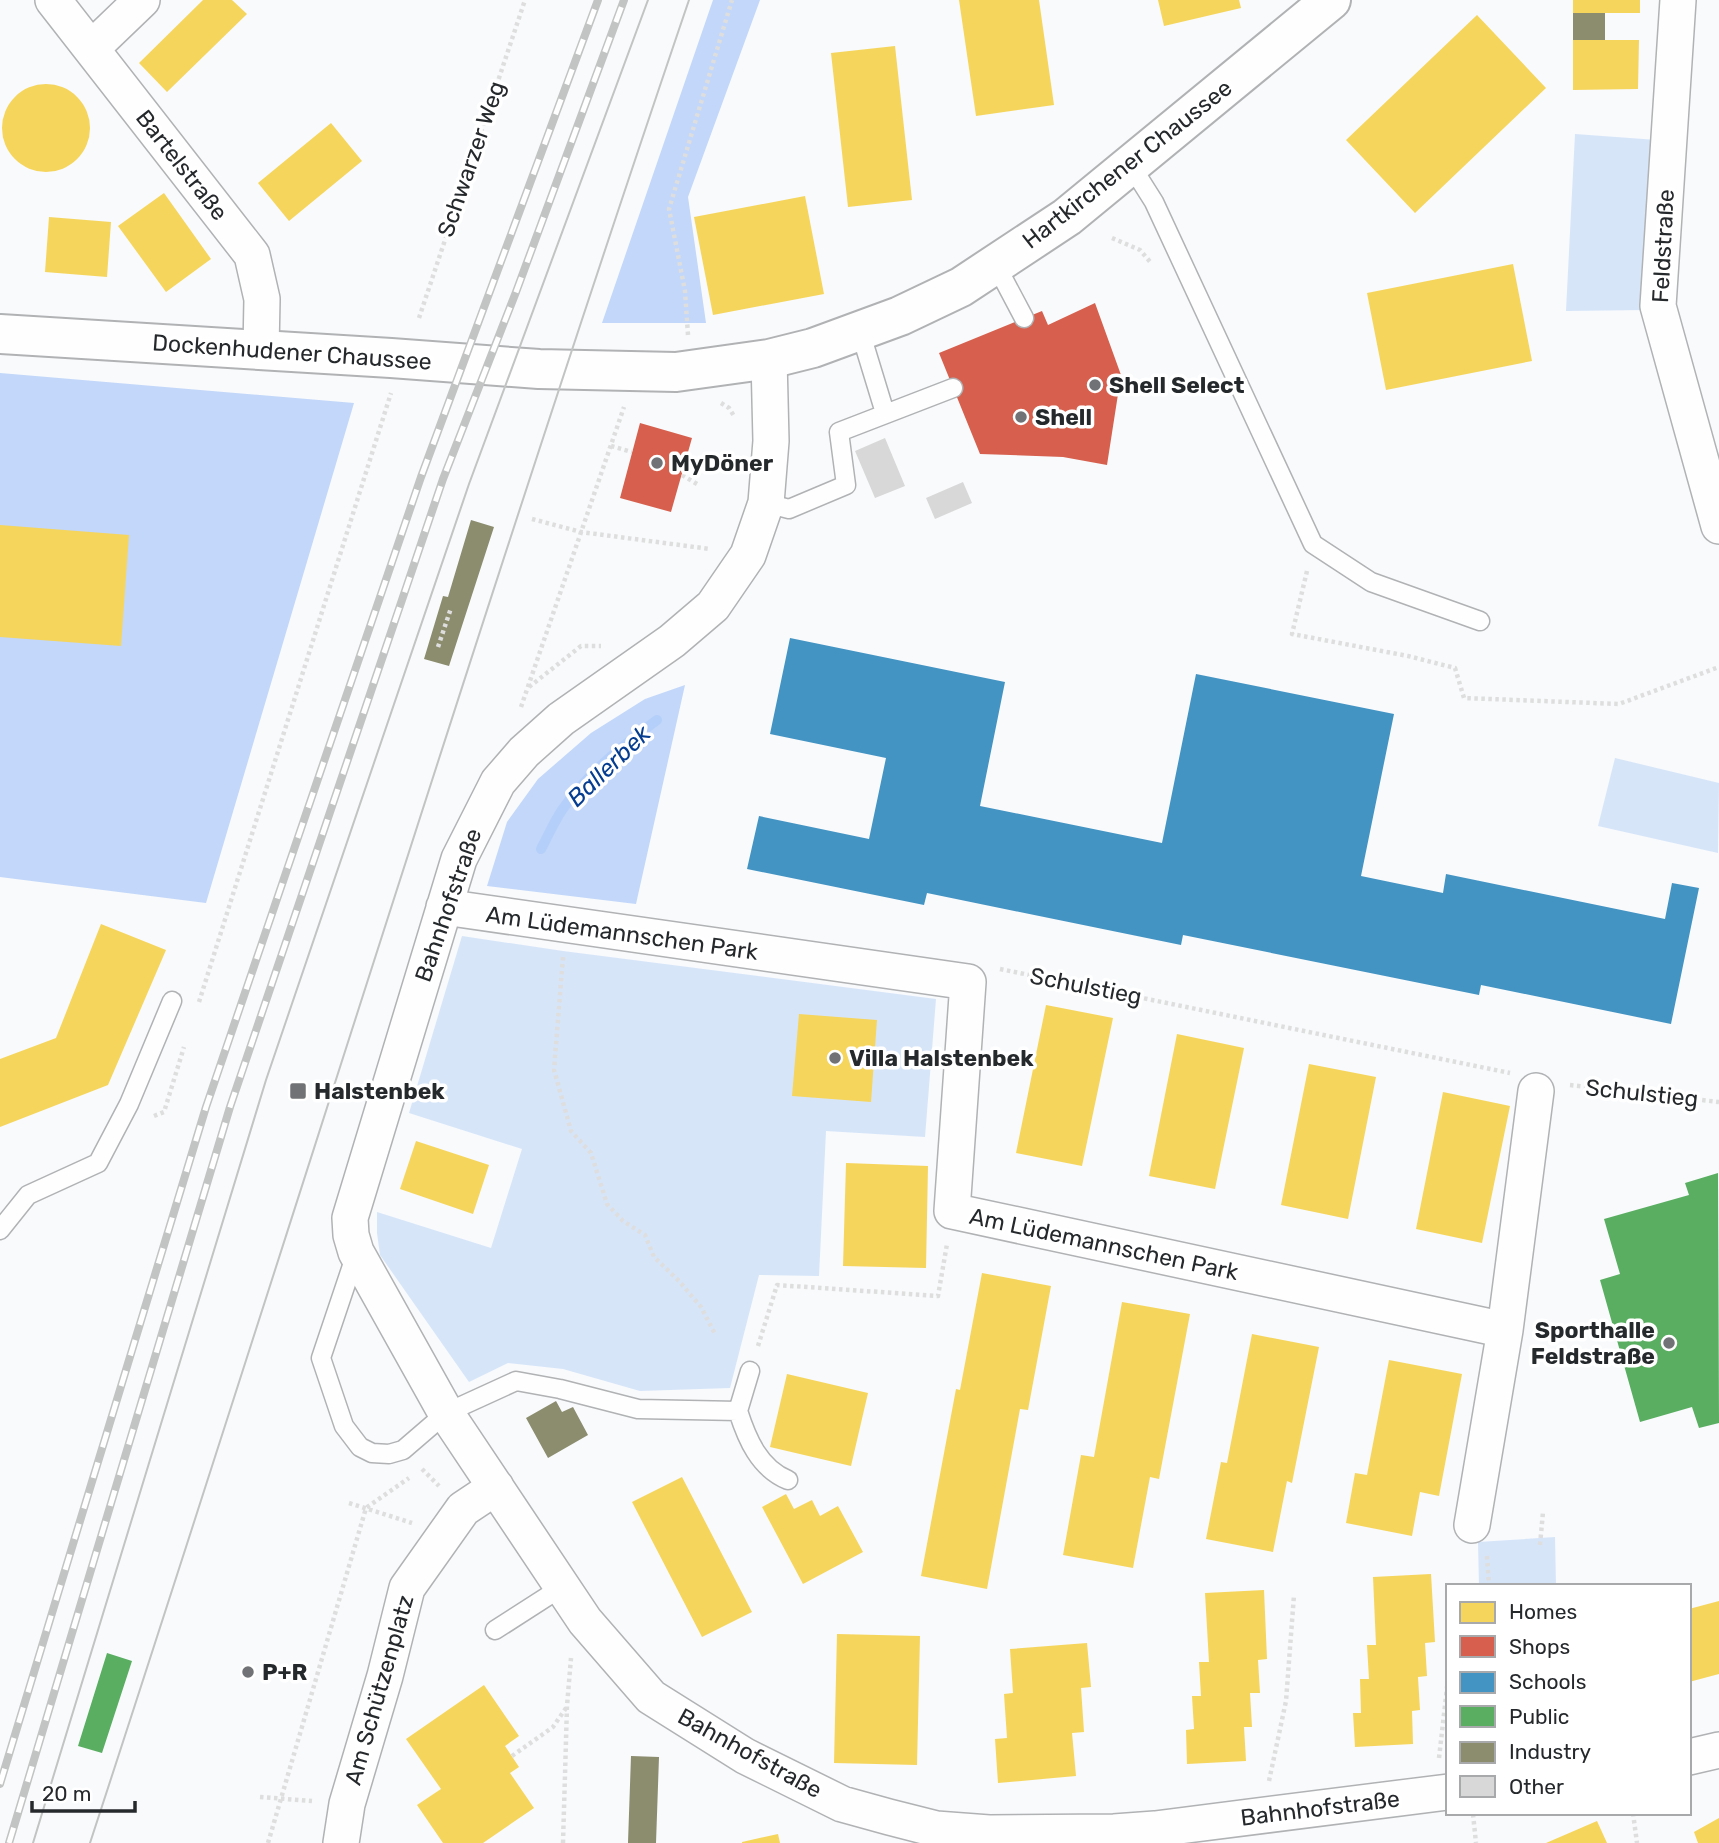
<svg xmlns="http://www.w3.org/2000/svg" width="1719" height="1843" font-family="Rubik,sans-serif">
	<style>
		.green { fill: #d7e5f9 }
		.forest { fill: #c2d7f9 }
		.homes { fill: #f6d55c }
		.shops { fill: #d6604d }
		.schools { fill: #4393c3 }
		.public { fill: #5aae61 }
		.industry { fill: #8c8c6e }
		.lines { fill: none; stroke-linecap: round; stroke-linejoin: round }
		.stream { stroke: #b4cff9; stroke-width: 10 }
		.building { fill: #d9d8d8 }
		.service-casing { stroke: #b0b2b4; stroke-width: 21 }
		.minor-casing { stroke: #b0b2b4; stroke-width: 38 }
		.secondary-casing { stroke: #b0b2b4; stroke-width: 42 }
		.path { stroke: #dedede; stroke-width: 4.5; stroke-dasharray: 3.5 3.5; stroke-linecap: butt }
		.service { stroke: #fefeff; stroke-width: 18 }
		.minor { stroke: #fefeff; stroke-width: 35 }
		.secondary { stroke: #fefeff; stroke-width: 38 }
		.tram { stroke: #c2c3c3; stroke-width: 2 }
		.rail-casing { stroke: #c2c3c3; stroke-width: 8 }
		.rail { stroke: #fff; stroke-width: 5; stroke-dasharray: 16; stroke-linecap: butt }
		.poi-dot { fill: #707275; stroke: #fff; stroke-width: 2.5 }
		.labels { text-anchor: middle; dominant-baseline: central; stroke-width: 7; stroke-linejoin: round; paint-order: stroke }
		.street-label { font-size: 23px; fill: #26292c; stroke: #fff }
		.poi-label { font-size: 23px; font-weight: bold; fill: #26292c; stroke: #fff; text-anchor: start }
		.water-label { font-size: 24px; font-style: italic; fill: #053d90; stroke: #fff }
	</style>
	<rect width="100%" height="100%" fill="#f8fafc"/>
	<path class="green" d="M1575,134L1657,140L1645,310L1566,311Z
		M1615,758L1719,783L1718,853L1598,826Z
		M462,936L563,951L936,999L925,1137L826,1131L819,1276L759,1275L730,1388L640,1391L563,1369L508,1363L469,1382L380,1255L377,1233V1212L491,1248L522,1149L409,1113Z
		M1555,1537L1556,1586H1479L1478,1542Z"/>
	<path class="forest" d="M713,0H760L688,197L706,323H602Z
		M0,373L354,403L206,903L0,877Z
		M685,685L636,904L487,886L507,822L538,779L591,733L645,699Z"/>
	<path class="homes" d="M203,0H232L247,14L167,92L139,63Z
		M959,0H1039L1054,105L976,116Z
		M1158,0H1239L1241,8L1164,26Z
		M1573,0H1640V13H1573Z
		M1477,15L1546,88L1415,213L1346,140Z
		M1573,40H1639L1638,89L1573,90Z
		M895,46L912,200L848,207L831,53Z
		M2 128a44 44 0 1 1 88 0a44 44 0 1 1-88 0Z
		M331,123L362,161L289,221L258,183Z
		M164,193L211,259L166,292L118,226Z
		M805,196L824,294L713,315L694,217Z
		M49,217L111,222L107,277L45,272Z
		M1513,264L1532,361L1386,390L1367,293Z
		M0,525L129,535L121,646L0,637Z
		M101,924L166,950L108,1085L0,1127V1059L56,1038Z
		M1046,1005L1113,1018L1082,1166L1016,1153Z
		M799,1014L877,1020L871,1102L792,1096Z
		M1177,1034L1244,1048L1215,1189L1149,1176Z
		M1309,1064L1376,1077L1348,1219L1281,1205Z
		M1443,1092L1510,1106L1482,1243L1416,1229Z
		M416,1141L489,1165L473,1214L400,1189Z
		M846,1163L928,1166L926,1268L843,1266Z
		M982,1273L1051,1286L1028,1410L1020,1409L987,1589L921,1576L956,1389L960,1390Z
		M1122,1302L1190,1314L1159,1479L1150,1477L1133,1568L1063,1555L1081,1455L1094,1457Z
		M1252,1334L1319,1347L1292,1483L1287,1481L1273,1552L1206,1539L1221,1462L1227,1463Z
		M1389,1360L1462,1374L1439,1496L1420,1492L1412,1536L1346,1523L1355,1473L1367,1475Z
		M787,1374L868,1393L851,1466L770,1447Z
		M682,1477L752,1612L702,1637L632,1502Z
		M786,1494L794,1509L812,1500L820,1516L838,1506L863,1552L803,1584L762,1507Z
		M1431,1574L1435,1642L1425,1643L1427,1676L1418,1677L1420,1710L1412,1711L1413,1744L1355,1747L1353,1713H1361L1360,1679H1369L1367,1645H1376L1373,1577Z
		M1264,1590L1267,1659L1258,1660L1260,1693H1250L1252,1727H1244L1246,1761L1187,1764L1186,1730L1194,1729L1192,1696H1201L1199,1662H1209L1205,1593Z
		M1719,1601V1674L1689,1682V1609Z
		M837,1634L920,1636L917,1765L834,1763Z
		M1087,1643L1091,1687L1081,1688L1084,1732L1072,1733L1076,1776L998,1783L995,1739L1007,1738L1004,1694L1013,1693L1010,1649Z
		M484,1685L519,1736L505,1746L519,1767L510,1773L534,1808L483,1843H443L417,1805L441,1789L406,1739Z
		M1719,1818V1843H1698L1694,1832Z
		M1597,1821L1607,1843H1546Z
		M778,1834L780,1843H742V1842Z"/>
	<path class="shops" d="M1095,303L1121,375L1107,465L1063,457L980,454L939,353L1042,311L1048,325Z
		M640,423L692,438L671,512L620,498Z"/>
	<path class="schools" d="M790,638L1005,682L980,806L1162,843L1196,674L1394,714L1361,876L1443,893L1446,874L1665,919L1672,883L1699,888L1671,1024L1481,985L1479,995L1183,935L1181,945L927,893L924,905L747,869L759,816L869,839L886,758L770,734Z"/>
	<path class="public" d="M1718,1173L1719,1423L1699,1428L1692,1407L1640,1422L1600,1280L1620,1274L1604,1219L1689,1195L1685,1183Z
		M107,1653L132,1661L102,1753L78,1746Z"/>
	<path class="industry" d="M1573,13H1605V40H1573Z
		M471,520L494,527L449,666L424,659L443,596L448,597Z
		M556,1401L562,1412L573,1407L588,1435L548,1458L526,1418Z
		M631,1756L659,1757L656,1843H628Z"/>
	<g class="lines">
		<path class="stream" d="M541,849C548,836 554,822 562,810C587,774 622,746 657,720"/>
	</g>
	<path class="building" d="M885,438L905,486L875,498L855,451Z
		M963,482L972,503L935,519L926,498Z"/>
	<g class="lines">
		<g class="service-casing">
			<path id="service" d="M1130,164L1154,202L1313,544L1371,582L1480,621
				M996,265L1024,318
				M860,331L885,413
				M766,503L789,509L846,485L839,432L953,388
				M0,1230L28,1195L98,1163L129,1104L172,1001
				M356,1254L321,1358L344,1426L360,1447L372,1453L389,1454L403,1450L446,1413L516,1381L560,1389L638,1409L738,1411L750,1371
				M738,1411C747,1439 759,1468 788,1480
				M495,1630L562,1587"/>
		</g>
		<g class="minor-casing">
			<path id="minor" d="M53,0L252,255L262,299L261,349
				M1678,0L1658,306L1719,526
				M92,48L142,0
				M769,359L771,441L766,503L748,555L713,606L672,641L561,719L524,752L498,782L459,859L350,1218L351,1235L356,1252L446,1413L585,1621L651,1697L745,1756L842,1804L889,1817L936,1829L989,1833L1114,1832L1155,1829L1448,1792
				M444,907L968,982L952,1211L1505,1330
				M1472,1525L1505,1330L1536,1091
				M1689,1757L1719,1750
				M341,1843L347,1804L385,1676L407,1588L463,1509L496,1487"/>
		</g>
		<g class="secondary-casing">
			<path id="secondary" d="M0,334L391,358L539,369L676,372L769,359L813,348L900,316L961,287L1067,217L1331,0"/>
		</g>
		<path class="path" d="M1112,238L1140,250L1152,264
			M419,318L525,0
			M688,335L685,291L669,209L732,0
			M721,403L729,408L734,416
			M611,446L632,452
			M682,475L697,484
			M532,519L581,532L710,549
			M1307,571L1292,634L1408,656L1455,668L1464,698L1619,704L1719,667
			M438,647L451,608
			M529,687L581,646H601
			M521,707L624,407
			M563,957L554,1070L571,1131L591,1153L607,1204L623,1221L645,1235L654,1257L679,1281L701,1307L715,1334
			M1000,969L1510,1073
			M199,1002L391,393
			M1570,1085L1719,1102
			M154,1116L164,1112L184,1047
			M758,1346L777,1285L938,1296L947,1244
			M422,1469L439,1486
			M349,1503L412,1523
			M1540,1545L1543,1512
			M1487,1556L1489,1586
			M1451,1583V1586
			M512,1756L553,1727L566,1708
			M1439,1758L1448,1679
			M1269,1781L1286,1701L1294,1595
			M260,1797L312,1801
			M1633,1813L1637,1843
			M1473,1814L1476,1843
			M268,1843L366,1508L409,1478
			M563,1843L567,1706L571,1658"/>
		<use href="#service" class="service"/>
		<use href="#minor" class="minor"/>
		<use href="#secondary" class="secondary"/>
		<path class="tram" d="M33,1843L266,1080L469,484L648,0
			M90,1843C291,1229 481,612 689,0"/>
		<g class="rail-casing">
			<path id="rail" d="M0,1784L206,1107L421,477L598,0
				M9,1843L230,1107L443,479L516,292L624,0"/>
		</g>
		<use href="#rail" class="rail"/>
	</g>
	<g class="poi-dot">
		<circle cx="1095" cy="385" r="7"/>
		<circle cx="1021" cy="417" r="7"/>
		<circle cx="657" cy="463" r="7"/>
		<circle cx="835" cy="1058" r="7"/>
		<rect x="289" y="1082" width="18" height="18" rx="3.5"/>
		<circle cx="1669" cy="1343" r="7"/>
		<circle cx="248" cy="1672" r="7"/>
	</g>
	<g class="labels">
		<g class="street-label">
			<text transform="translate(471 159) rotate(-71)">Schwarzer Weg</text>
			<text transform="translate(1127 164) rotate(-38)">Hartkirchener Chaussee</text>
			<text transform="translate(182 165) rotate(52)">Bartelstraße</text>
			<text transform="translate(1663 246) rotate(-87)">Feldstraße</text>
			<text transform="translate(292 352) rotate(4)">Dockenhudener Chaussee</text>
			<text transform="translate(448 905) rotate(-71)">Bahnhofstraße</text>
			<text transform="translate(622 933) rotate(8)">Am Lüdemannschen Park</text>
			<text transform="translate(1086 986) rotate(11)">Schulstieg</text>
			<text transform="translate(1642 1093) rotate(6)">Schulstieg</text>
			<text transform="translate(1104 1244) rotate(12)">Am Lüdemannschen Park</text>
			<text transform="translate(379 1690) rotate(-74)">Am Schützenplatz</text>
			<text transform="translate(750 1753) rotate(29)">Bahnhofstraße</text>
			<text transform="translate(1320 1808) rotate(-7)">Bahnhofstraße</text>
		</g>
		<g class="poi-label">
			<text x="1109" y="385">Shell Select</text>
			<text x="1035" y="417">Shell</text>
			<text x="671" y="463">MyDöner</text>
			<text x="849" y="1058">Villa Halstenbek</text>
			<text x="314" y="1091">Halstenbek</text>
			<text x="1655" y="1330" text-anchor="end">Sporthalle<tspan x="1655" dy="26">Feldstraße</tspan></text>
			<text x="262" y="1672">P+R</text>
		</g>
		<g class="water-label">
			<text transform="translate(609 766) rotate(-44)">Ballerbek</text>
		</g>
	</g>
	<rect x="1446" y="1584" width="245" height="231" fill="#ffffff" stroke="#a8a9ab" stroke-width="2"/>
	<rect x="1460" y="1602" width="35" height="21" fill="#f6d55c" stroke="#a8a9ab" stroke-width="2"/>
	<text x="1509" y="1619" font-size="21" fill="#26292c">Homes</text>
	<rect x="1460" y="1636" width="35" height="21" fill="#d6604d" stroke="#a8a9ab" stroke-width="2"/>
	<text x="1509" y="1654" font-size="21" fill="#26292c">Shops</text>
	<rect x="1460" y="1672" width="35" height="21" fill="#4393c3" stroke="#a8a9ab" stroke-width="2"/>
	<text x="1509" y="1689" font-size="21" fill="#26292c">Schools</text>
	<rect x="1460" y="1706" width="35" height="21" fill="#5aae61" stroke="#a8a9ab" stroke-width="2"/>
	<text x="1509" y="1724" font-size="21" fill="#26292c">Public</text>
	<rect x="1460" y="1742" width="35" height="21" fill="#8c8c6e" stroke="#a8a9ab" stroke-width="2"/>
	<text x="1509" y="1759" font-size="21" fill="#26292c">Industry</text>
	<rect x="1460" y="1776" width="35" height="21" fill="#d9d8d8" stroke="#a8a9ab" stroke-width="2"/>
	<text x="1509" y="1794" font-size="21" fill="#26292c">Other</text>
	<path d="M32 1801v10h103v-10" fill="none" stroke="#26292c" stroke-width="3.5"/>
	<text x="42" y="1801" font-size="21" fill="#26292c" stroke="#ffffff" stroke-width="5" paint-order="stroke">20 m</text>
</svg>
